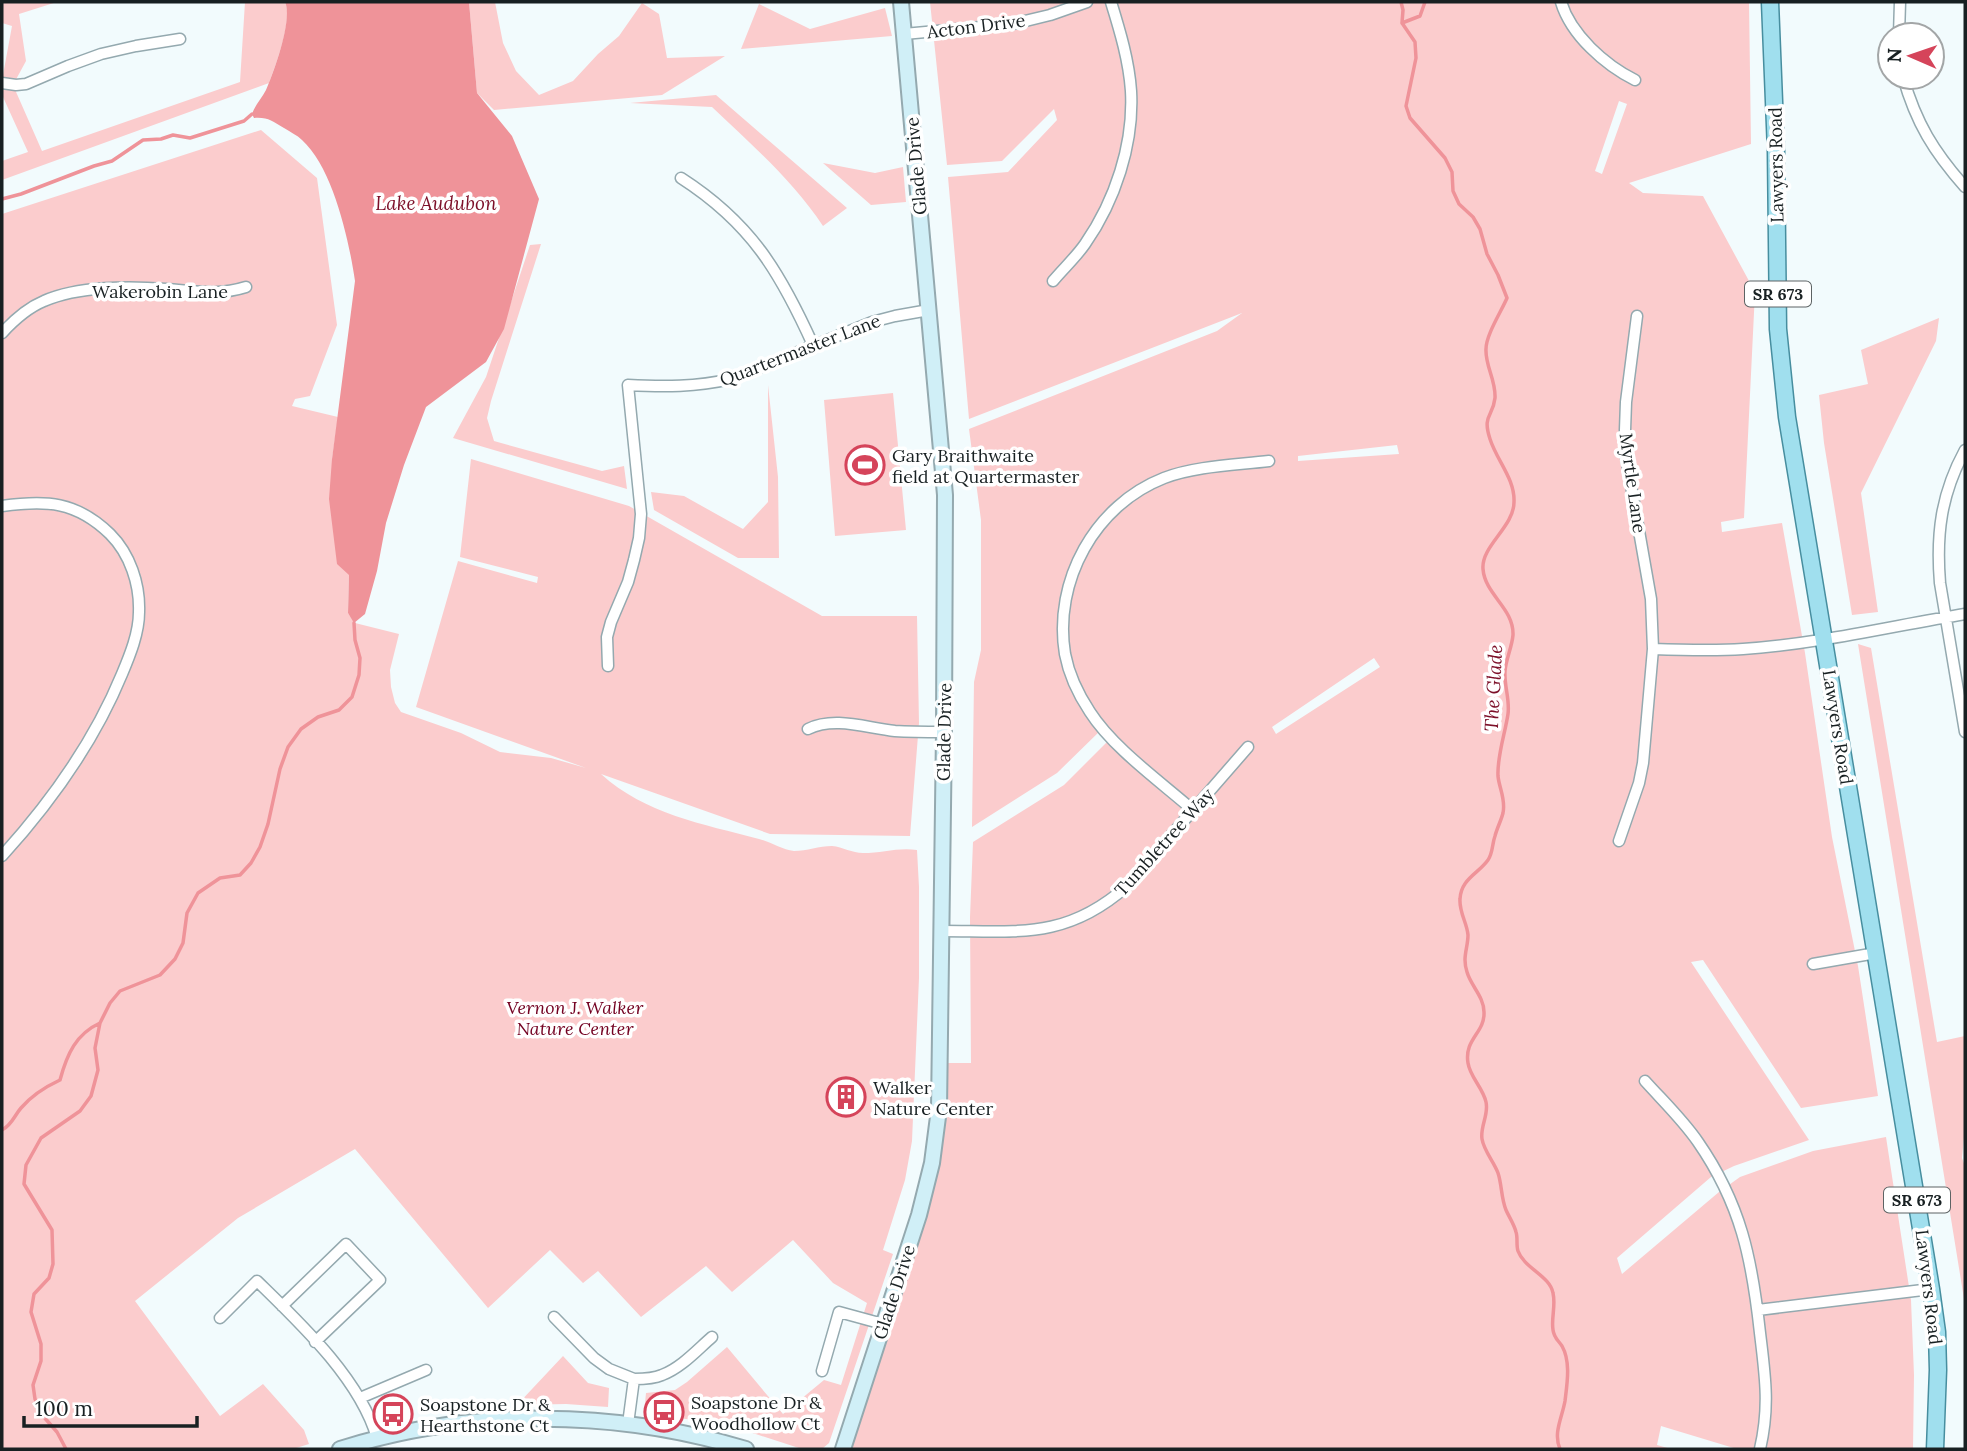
<svg xmlns="http://www.w3.org/2000/svg" width="1967" height="1451" font-family="Lora,serif">
	<style>
		.green { fill: #fbcccd; fill-rule: evenodd }
		.water { fill: #ef9399 }
		.lines { fill: none; stroke-linecap: round; stroke-linejoin: round }
		.stream { stroke: #ef9399; stroke-width: 3.5 }
		.street-casing { stroke: #94a9af; stroke-width: 13 }
		.secondary-casing { stroke: #94a9af; stroke-width: 18 }
		.primary-casing { stroke: #478e9f; stroke-width: 19 }
		.street { stroke: #fff; stroke-width: 10 }
		.secondary { stroke: #d0eff7; stroke-width: 14 }
		.primary { stroke: #a0dfee; stroke-width: 16 }
		.labels { text-anchor: middle; dominant-baseline: central; stroke-width: 7; stroke-linejoin: round; paint-order: stroke }
		.shield { fill: #fff; stroke: #5d6364; stroke-width: 2 }
		.shield-label { font-size: 16px; font-weight: bold; fill: #182022 }
		.street-label { font-size: 18px; fill: #182022; stroke: #fff }
		.poi-label { font-size: 18px; fill: #182022; stroke: #fff; text-anchor: start }
		.park-label { font-size: 18px; font-style: italic; fill: #730121; stroke: #fff }
		.water-label { font-size: 19px; font-style: italic; fill: #7d1029; stroke: #fff }
	</style>
	<rect width="100%" height="100%" fill="#f2fbfd"/>
	<path class="green" d="M2,2H57L19,14L26,61L13,85L42,151L240,82L245,2H285C293,19 276,64 269,83L2,180V161L28,152L3,97V75L12,26L2,23Z
		M469,2H495L503,43L516,71L539,95L573,81L598,54L619,36L642,3L659,14L667,58L725,56L662,95L494,110L477,93Z
		M930,2H1749L1751,144L1629,183L1643,193L1703,196L1755,292L1744,518L1721,522L1722,532L1782,523L1805,653L1832,837L1858,966L1878,1096L1801,1108L1703,960L1691,962L1809,1140L1734,1166L1711,1177L1617,1258L1622,1274L1719,1192L1740,1177L1813,1151L1886,1137L1911,1300L1914,1375L1913,1449H1737L1661,1426L1657,1445L1671,1449H843L919,1215L940,1063H971L970,917L973,842L1064,785L1111,738L1102,729L1057,773L972,827L974,682L981,650V520L969,429L1217,331L1242,313L969,419L948,177L1008,172L1057,120L1054,109L1002,161L947,165ZM1619,101L1627,104L1602,174L1595,171ZM1397,445L1399,454L1298,461V456ZM1374,658L1380,667L1276,734L1272,727Z
		M759,4L810,29L885,8L892,36L741,49Z
		M716,95L847,208L823,226C793,181 751,144 712,107L630,103Z
		M261,130L317,178L337,325L310,396L295,399L292,406L338,417L332,459L349,575L348,613L355,623L399,634L390,670L391,687L395,703L401,712L461,733L500,752L551,758L586,768L416,707L458,561L537,583L538,577L460,557L471,459L629,506L822,616H917L919,723L910,836L770,834L601,774C645,814 703,824 759,839C771,842 782,850 794,851C807,851 819,846 832,846C843,847 852,853 863,853C882,853 899,847 917,850L919,887V978L912,1141L905,1180L883,1250L893,1254L829,1443L822,1449H802L728,1425L644,1413L646,1393L675,1390L687,1382L727,1347L783,1414L824,1380L841,1385L867,1303L833,1283L793,1240L732,1292L706,1266L641,1317L598,1271L583,1283L550,1250L488,1308L355,1149L238,1218L135,1301L220,1416L263,1384L304,1430L309,1444L293,1449H2V214Z
		M823,163L875,173L903,167L906,202L871,205Z
		M541,244L491,401L487,418L494,441L602,471L624,466L627,489L453,438L486,377L530,245Z
		M1939,318L1936,341L1861,493L1878,612L1852,615L1824,443L1819,395L1868,384L1861,350Z
		M768,385L778,477L779,558H738L654,510L651,492L684,496L743,529L768,502Z
		M893,393L906,530L835,536L824,400Z
		M1858,644L1871,648L1937,1042L1965,1036V1126L1962,1158L1965,1166V1300L1964,1299Z
		M563,1356L588,1383L609,1388L608,1407L566,1404L517,1405Z"/>
	<path class="water" d="M285,2H469L477,93L512,136L539,199L504,329L486,362L426,407L404,465L386,523L377,571L365,614L354,623L348,613L349,575L337,564L329,499L332,459L355,281C349,240 333,168 302,140C297,135 290,132 284,128C272,121 268,117 254,118L252,114C255,105 262,98 266,90C274,72 293,19 285,2Z"/>
	<g class="lines">
		<path class="stream" d="M1401,2L1403,10L1402,23L1415,42L1416,58L1406,106L1410,118L1445,158L1452,172L1453,191L1459,204L1473,217L1480,229L1487,254L1498,275L1507,298C1501,312 1486,335 1486,349C1485,366 1496,380 1495,398C1493,417 1482,415 1490,439C1497,461 1515,479 1514,502C1514,527 1481,546 1483,569C1485,595 1514,608 1513,635C1512,647 1506,659 1505,671C1504,686 1510,699 1508,714C1505,734 1497,756 1498,776C1499,788 1506,799 1503,813C1501,821 1497,828 1495,836C1492,844 1493,853 1488,860C1478,874 1461,879 1460,899C1459,912 1467,923 1468,935C1468,948 1462,957 1467,972C1471,986 1484,997 1484,1012C1485,1033 1464,1039 1468,1063C1470,1077 1483,1088 1486,1102C1489,1115 1480,1126 1482,1139C1484,1151 1494,1162 1498,1173C1502,1185 1501,1198 1506,1210C1509,1217 1514,1224 1516,1232C1518,1238 1516,1245 1518,1251C1524,1268 1550,1276 1553,1293C1556,1306 1551,1318 1553,1330C1554,1338 1558,1340 1562,1346C1571,1362 1567,1384 1565,1401C1562,1418 1553,1433 1560,1449
			M1402,23L1420,16L1425,2
			M2,199L21,194L94,166L112,161L143,140L161,139L173,135L190,138L244,121L252,114
			M2,1130C12,1125 14,1116 21,1108C32,1095 45,1087 60,1080C67,1054 76,1034 100,1023
			M66,1449L57,1432L43,1416L35,1399L33,1385L41,1361V1344L31,1312L34,1294L49,1278L53,1264L52,1230L24,1184L26,1165L41,1138L80,1111L91,1096L98,1070L95,1048L100,1023L110,1003L120,991L160,975L175,959L183,943L187,913L198,893L220,878L240,875L251,863L260,847L268,824L280,769L288,747L301,729L318,717L339,710L352,697L359,675L360,658L355,640L354,623"/>
		<g class="street-casing">
			<path id="street" d="M1561,2C1571,35 1605,65 1635,80
				M904,34L1013,24L1050,15L1087,2
				M1899,35L1900,2
				M1903,77C1916,123 1934,152 1965,187
				M2,83L16,85L26,84L68,66L101,54L136,46L180,39
				M681,178C751,223 780,272 813,345
				M1053,281C1063,269 1076,257 1085,244C1115,201 1134,144 1131,91C1129,61 1120,31 1111,2
				M2,333C14,320 27,308 44,301C78,286 130,286 166,289C196,291 217,296 246,287
				M1965,450C1941,494 1936,534 1940,583L1965,732
				M2,506C46,500 76,501 110,534C130,554 140,584 139,612C139,633 130,655 122,674C94,742 51,802 2,856
				M1653,649C1683,650 1713,651 1743,649C1818,644 1892,626 1965,614
				M608,666L607,637L611,622L628,582L634,560L639,538L641,514L628,385C664,387 696,387 731,379L872,322L895,316L929,310
				M808,729C835,716 866,728 895,731C911,732 928,732 944,732
				M1194,811C1161,782 1113,748 1090,712C1078,694 1069,675 1065,654C1053,581 1095,505 1164,478C1195,466 1236,465 1269,461
				M1619,841L1639,783L1643,763L1653,649L1651,599L1626,457L1625,430L1626,402L1637,316
				M942,931C1018,931 1066,940 1127,886L1248,747
				M1813,964L1876,953
				M1645,1081C1663,1101 1683,1120 1698,1142C1741,1204 1752,1259 1760,1333C1765,1375 1770,1406 1760,1449
				M282,1306L346,1244L380,1280L315,1342
				M1758,1310L1931,1289
				M554,1317L594,1358L609,1369L634,1379L628,1424
				M220,1318L257,1281C300,1323 360,1379 377,1438
				M822,1371L839,1312L883,1324
				M634,1379C643,1379 653,1379 662,1375C681,1368 697,1350 712,1337
				M360,1398L426,1370"/>
		</g>
		<g class="secondary-casing">
			<path id="secondary" d="M340,1449C470,1408 615,1409 746,1449
				M843,1449L919,1215L932,1163L939,1109L944,732L945,495L901,2"/>
		</g>
		<g class="primary-casing">
			<path id="primary" d="M1770,2L1776,151L1778,329L1787,417L1931,1289L1937,1332L1938,1370L1935,1449"/>
		</g>
		<use href="#street" class="street"/>
		<use href="#secondary" class="secondary"/>
		<use href="#primary" class="primary"/>
	</g>
	<defs>
		<g id="stadium-ring" transform="scale(2.0125)"><circle r="9.5" fill="#fff" stroke="#d5445a" stroke-width="1.5"/><path d="M0-5a6.5 5 0 1 0 0 10a6.5 5 0 1 0 0-10ZM-3.5-1.8h7v3.6h-7Z" fill="#d5445a"/></g>
		<g id="building-ring" transform="scale(2.0125)"><circle r="9.5" fill="#fff" stroke="#d5445a" stroke-width="1.5"/><path d="M-4-6H4V6H1V3H-1V6H-4ZM-2.5-4.3h1.7v1.8h-1.7ZM.8-4.3h1.7v1.8H.8ZM-2.5-1h1.7V.8h-1.7ZM.8-1h1.7V.8H.8Z" fill="#d5445a"/></g>
		<g id="bus-ring" transform="scale(2.0125)"><circle r="9.5" fill="#fff" stroke="#d5445a" stroke-width="1.5"/><path d="M-5-6H5V4H4V6H2V4H-2V6H-4V4H-5ZM-3.5-4V0h7V-4ZM-3.5 1.2v1.5H-2V1.2ZM2 1.2v1.5H3.5V1.2Z" fill="#d5445a"/></g>
	</defs>
	<g fill-rule="evenodd">
		<use href="#stadium-ring" x="865" y="465"/>
		<use href="#building-ring" x="846" y="1097"/>
		<use href="#bus-ring" x="664" y="1412"/>
		<use href="#bus-ring" x="393" y="1414"/>
	</g>
	<g class="labels">
		<g class="shield">
			<rect x="1745" y="281.5" width="66" height="25" rx="5"/>
			<rect x="1884" y="1187.5" width="66" height="25" rx="5"/>
		</g>
		<g class="shield-label">
			<text x="1778" y="294">SR 673</text>
			<text x="1917" y="1200">SR 673</text>
		</g>
		<g class="street-label">
			<text transform="translate(976 26) rotate(-7)">Acton Drive</text>
			<text transform="translate(1776 165) rotate(-91)">Lawyers Road</text>
			<text transform="translate(916 166) rotate(-95)">Glade Drive</text>
			<text x="160" y="291">Wakerobin Lane</text>
			<text transform="translate(800 350) rotate(-21)">Quartermaster Lane</text>
			<text transform="translate(1633 483) rotate(82)">Myrtle Lane</text>
			<text transform="translate(1838 727) rotate(81)">Lawyers Road</text>
			<text transform="translate(944 732) rotate(-89)">Glade Drive</text>
			<text transform="translate(1164 842) rotate(-48)">Tumbletree Way</text>
			<text transform="translate(1929 1287) rotate(83)">Lawyers Road</text>
			<text transform="translate(894 1292) rotate(-72)">Glade Drive</text>
		</g>
		<g class="poi-label">
			<text x="892" y="455">Gary Braithwaite<tspan x="892" dy="21">field at Quartermaster</tspan></text>
			<text x="873" y="1087">Walker<tspan x="873" dy="21">Nature Center</tspan></text>
			<text x="691" y="1402">Soapstone Dr &amp;<tspan x="691" dy="21">Woodhollow Ct</tspan></text>
			<text x="420" y="1404">Soapstone Dr &amp;<tspan x="420" dy="21">Hearthstone Ct</tspan></text>
		</g>
		<g class="park-label">
			<text x="575" y="1007">Vernon J. Walker<tspan x="575" dy="21">Nature Center</tspan></text>
		</g>
		<g class="water-label">
			<text x="436" y="203">Lake Audubon</text>
			<text transform="translate(1493 688) rotate(-87)">The Glade</text>
		</g>
	</g>
	<rect width="1967" height="1451" fill="none" stroke="#182022" stroke-width="7"/>
	<g transform="translate(1911 56) rotate(272)"><circle r="33" fill="#ffffff" stroke="#a3a6a7" stroke-width="2"/>
	<path d="M0-5L12 26L0 18L-12 26Z" fill="#d5445a"/>
	<text y="-10" font-size="19" font-weight="bold" text-anchor="middle" fill="#182022">N</text>
	</g>
	<path d="M24 1416v10h173v-10" fill="none" stroke="#182022" stroke-width="3.5"/>
	<text x="35" y="1416" font-size="21" fill="#182022" stroke="#ffffff" stroke-width="5" paint-order="stroke">100 m</text>
</svg>
